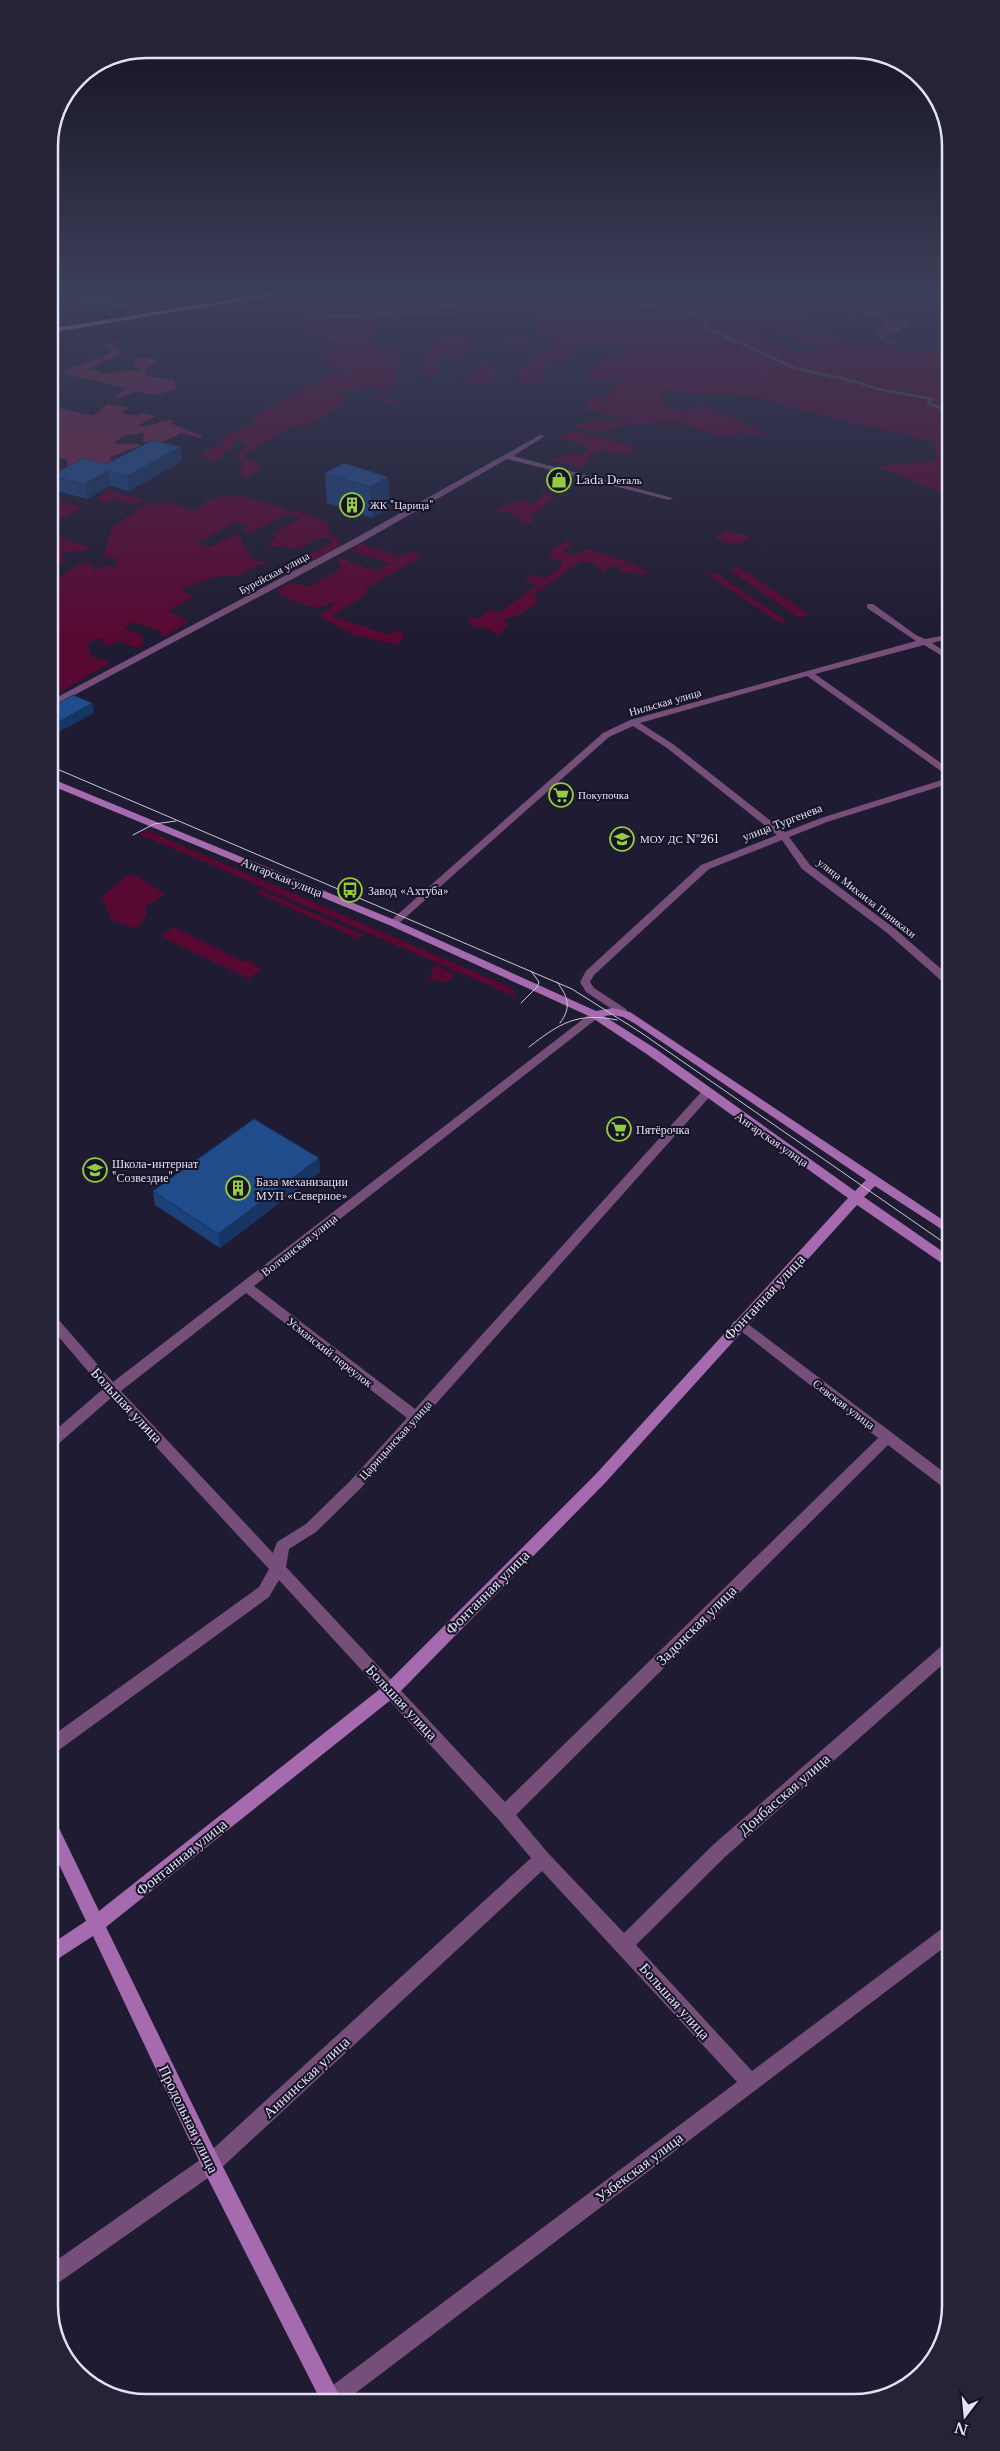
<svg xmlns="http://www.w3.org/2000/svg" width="1000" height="2451" font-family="'Libre Baskerville',serif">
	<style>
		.green { fill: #580932; fill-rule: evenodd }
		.forest { fill: #732449 }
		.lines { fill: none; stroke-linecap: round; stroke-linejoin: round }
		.stream { stroke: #485059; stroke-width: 2.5 }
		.street { fill: #754f79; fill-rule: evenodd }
		.secondary { fill: #a66aae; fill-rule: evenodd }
		.highway { fill: #ef90fb; fill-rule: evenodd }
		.tram { stroke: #cac8d9; stroke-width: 1 }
		.wall { fill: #1c4178 }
		.shaded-wall { fill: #163562 }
		.building { fill: #204c8c; stroke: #163562 }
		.labels { text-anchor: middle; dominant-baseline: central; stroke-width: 4; stroke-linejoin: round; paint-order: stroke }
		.far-poi-label { font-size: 11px; fill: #e3e2f2; stroke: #161228; text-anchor: start }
		.far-street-label { font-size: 11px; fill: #e3e2f2; stroke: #161228 }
		.street-label { font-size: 12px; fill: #e3e2f2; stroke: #161228 }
		.poi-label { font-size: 12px; fill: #e3e2f2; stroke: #161228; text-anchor: start }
		.near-street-label { font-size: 15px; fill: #e3e2f2; stroke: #161228 }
		.rim { fill: none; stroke: #e3e2f2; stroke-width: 2.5 }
	</style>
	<rect width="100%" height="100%" fill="#1f1b32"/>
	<path class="green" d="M423,292H799L819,311L800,328L855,341L923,353L947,345V495L877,466L936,461V442L837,419L748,395L692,394L660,389L663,407L685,411L707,406L767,434L754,436L739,432L720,437L677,421L621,426L599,432L567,427L594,421H624L628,418L610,416L585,409L587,400L608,394L618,383L615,379L596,380L585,371L635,345L577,347L566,359L548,366L541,375L543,385L519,383V370L535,356L558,341L532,337L538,328L529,317L518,311L471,309L449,316L412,315L380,325L371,344L399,350L395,376L399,379L376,397L399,401L395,405L372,400L382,389L377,385L352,392L347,388L339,393L345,397L342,406L313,423L285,429L245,455V457L241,459L236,454L248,446L241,442L243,438H237L231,447L232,451H225L223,457L219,458L213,463L201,453L218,445H225L220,438L253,424L254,416L338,370H346L323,364L322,355L339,342L312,337L291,326L303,306L279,302L310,299L338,294L353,299ZM770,327L814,349L800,353L749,333Z
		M466,336L476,342L464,354L463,360L443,356L437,359L436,374L424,377L418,373L425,367V349L436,338Z
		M529,337L531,340L520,350L512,351L509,343H498L500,338Z
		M487,362L499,373C485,388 481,386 463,383L476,372L475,363Z
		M572,432L583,433L635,447L637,454L614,453L603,449L587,456L590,461L581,467L547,459L551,457L558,459L568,453L579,455L589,449L582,446L583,444L555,437Z
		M245,459L257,462L262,467L246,479L242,476L240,461Z
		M88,486L145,500L136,505L113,499L106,503L97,500L105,491Z
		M542,492L554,496L543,508L529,515L534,521L523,524L519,518L511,517L516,513L495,511L512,502L526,499L531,505L542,497Z
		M226,496L245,497L285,508L286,512L295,510L329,523L328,532L340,541L339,546L279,578L272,575L334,541L321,537L298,549L266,545L277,537L270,535L300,518L287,514L256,530L246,532L242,530L249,526L236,522L197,543L210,547L236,534L240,536L243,545L254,561H269L236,576L213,577L180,590L193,597L169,611L189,622L163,637L159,635L163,632L134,622L124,628L141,635L144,644L138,648L119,641L109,646L100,643L104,640L97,638L87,644L92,657L111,662L50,698V584L82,562L93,564V571L103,566L114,567L119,559L103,556L113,526L149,503H168L196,511L206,501Z
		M50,498L78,506L80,509L65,518H50Z
		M727,530L750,537L737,546L714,538Z
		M55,536L89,547L88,550C77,553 69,550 59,553L67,559L50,569V546Z
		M568,540L573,544L562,551L574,555L586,549L618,558L647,571L649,574L621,572L619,565L607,568L605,572L595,567V563L581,561L534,594L538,602C525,610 519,619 504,618L508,625L499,635L481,626L472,628L468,621L473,617L478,619L488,610L500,612L537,585L524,581L533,575L545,578L560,568L562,561L552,559L549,552Z
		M361,544L400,557L412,551L421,557L365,589L367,594L332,616L389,635L397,630L405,636L397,645L354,635L319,616L338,602L314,608L281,596L278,590L293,582L308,587L341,569L337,557L377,571L389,564L350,550Z
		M739,567L810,615L799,618L730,570Z
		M707,574H718L786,621L779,623Z
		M146,830L512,988L516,997L139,834Z
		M129,874L137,876L165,894L145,907L147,914L136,929L112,920L102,897Z
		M261,890L364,935L356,938L257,893Z
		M174,927L244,962L249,960L261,970L249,979L160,936Z
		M434,965L456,975L446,982L429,979Z"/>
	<path class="forest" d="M867,303L885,308L890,312L887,315L890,319L918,321L883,338L903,344C894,345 881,343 876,334L884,329L880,320L882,317L868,316L844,320L846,315H864L869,310L876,312V309Z
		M119,340L114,347L123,354L88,369L100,371L101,374L139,370V368L134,363V360L151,357L156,362L147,368L145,376L174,380L177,389L155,395L135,391L121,398H114L126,388L69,375L64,371L110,353L104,344Z
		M108,404L128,408L121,413L135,416L141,413L155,416L137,426C151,429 161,419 175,420L170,423L202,436L200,438L181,433L157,445L143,441L144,433L126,435L114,442C123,447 132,442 142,445L110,457L112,463L95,464L68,474L67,460L50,456V414L58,408L93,416Z"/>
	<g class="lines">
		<path class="stream" d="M320,308L329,317L370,315L499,299L613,301L675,309L709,319L703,326L795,368L857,382L877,389L932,399L928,403L945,410L943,416L947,419"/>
		<path class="street" d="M540,435L545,436L513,456L673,498L669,500L507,459L360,543L50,708V701L354,539Z
			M867,604H873L916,635L925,639L947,635V639L932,643L947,653V659L924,645L815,674L948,768V776L807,676L640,723L673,744L785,832L821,818L948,778V784L827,822L789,837L810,865L894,928L948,975V984L944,983L886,932L802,869L782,840L709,869L594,975L590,982L594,988L626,1009L627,1011L626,1013H618L586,992L580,982L586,971L701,865L777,835L667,748L633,726L609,737L397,925H389L388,923L603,733L630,720L916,641L867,608Z
			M57,781L62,784L50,791V784Z
			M595,1012L601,1015L599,1017L254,1286L415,1409L703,1090H711L713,1093L360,1489L316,1532L289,1549L286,1567L505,1802L878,1438L732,1324L734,1321H744L949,1476V1490L944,1488L888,1445L516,1815L548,1853L624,1933L714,1844L945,1643L950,1641V1658L726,1856L636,1945L752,2071L944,1927L950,1924V1943L345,2401H318L321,2394L737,2082L542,1871L218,2171L61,2281L54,2284V2262L204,2157L531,1858L499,1820L279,1580L269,1597L59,1750L53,1752L52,1736L259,1587L269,1569L111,1398L57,1445L52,1447V1433L103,1389L52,1329V1316L57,1318L113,1382L591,1013ZM246,1293L407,1418L350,1481L306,1524L277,1542L273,1553L121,1391Z"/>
		<path class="secondary" d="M50,778L397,921L596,1011L613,1008L630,1012L949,1224V1234L875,1186L864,1197L949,1256V1268L857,1205L605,1483L397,1695L106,1927L218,2157L342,2401H321L204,2171L93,1936L53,1962V1943L86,1921L53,1852V1826L59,1828L99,1911L385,1685L595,1475L848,1198L648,1055L591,1017L389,925L50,785ZM613,1015L623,1017L634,1023L866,1180L855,1191L656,1049L604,1016Z"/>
		<path class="highway" d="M279,292H294L49,333V329Z"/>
		<path class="tram" d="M50,766L572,989L640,1032L949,1246
			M133,835L154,824L176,821
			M557,982C568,997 572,1007 560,1023
			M521,1003L537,987L539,982L531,971
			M529,1047C560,1023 577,1012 617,1020"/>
	</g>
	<path class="wall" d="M65,292H189L190,297L86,313L65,293Z
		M182,461L129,491L110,486L87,499L54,490L51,476L107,464Z
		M325,473L388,477L390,508L372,518L327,503Z
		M319,1158L320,1172L220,1248L155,1205L153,1191Z"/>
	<path class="shaded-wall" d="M189,292L190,297L86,313L85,308Z
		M180,447L182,461L129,491L127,476Z
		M108,471L110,486L87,499L84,484Z
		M388,477L390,508L372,518L370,487Z
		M56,583L57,592L50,597V587Z
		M92,703L94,713L50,737V727Z
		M319,1158L320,1172L220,1248L218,1234Z"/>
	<path class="building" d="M68,292H189L85,308Z
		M153,440L180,447L127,476L108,471L84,484L51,476L83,458L107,464Z
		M344,463L388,477L370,487L325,473Z
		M50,582L56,583L50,587Z
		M73,695L92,703L50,727V708Z
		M254,1119L319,1158L218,1234L153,1191Z"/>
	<linearGradient id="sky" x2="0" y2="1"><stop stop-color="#110f1c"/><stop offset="0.46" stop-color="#3c3f5a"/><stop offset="1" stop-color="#3c3f5a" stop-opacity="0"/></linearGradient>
	<rect width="1000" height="635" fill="url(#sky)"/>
	<defs>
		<g id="shop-ring" transform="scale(1.25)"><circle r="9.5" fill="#161228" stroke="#93cc3d" stroke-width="1.5"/><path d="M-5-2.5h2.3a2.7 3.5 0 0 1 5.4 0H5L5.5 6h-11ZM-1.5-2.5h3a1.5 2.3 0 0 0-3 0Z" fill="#93cc3d"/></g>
		<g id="building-ring" transform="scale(1.25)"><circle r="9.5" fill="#161228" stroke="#93cc3d" stroke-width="1.5"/><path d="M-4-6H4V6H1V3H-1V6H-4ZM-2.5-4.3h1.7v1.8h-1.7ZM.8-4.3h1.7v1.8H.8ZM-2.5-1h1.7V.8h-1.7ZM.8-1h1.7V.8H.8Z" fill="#93cc3d"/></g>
		<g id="supermarket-ring" transform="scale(1.25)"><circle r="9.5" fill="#161228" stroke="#93cc3d" stroke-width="1.5"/><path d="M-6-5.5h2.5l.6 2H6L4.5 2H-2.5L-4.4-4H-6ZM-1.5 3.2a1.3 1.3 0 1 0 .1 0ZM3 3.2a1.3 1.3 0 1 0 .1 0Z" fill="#93cc3d"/></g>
		<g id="school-ring" transform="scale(1.25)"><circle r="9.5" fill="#161228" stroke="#93cc3d" stroke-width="1.5"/><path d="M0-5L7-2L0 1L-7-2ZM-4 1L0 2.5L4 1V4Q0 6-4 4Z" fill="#93cc3d"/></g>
		<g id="bus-ring" transform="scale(1.25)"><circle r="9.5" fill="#161228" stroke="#93cc3d" stroke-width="1.5"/><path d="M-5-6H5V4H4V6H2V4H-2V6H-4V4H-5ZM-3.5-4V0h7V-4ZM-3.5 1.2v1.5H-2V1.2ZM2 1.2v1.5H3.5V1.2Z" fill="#93cc3d"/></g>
	</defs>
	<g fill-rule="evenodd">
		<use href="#shop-ring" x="559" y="480"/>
		<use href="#building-ring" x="352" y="505"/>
		<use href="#supermarket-ring" x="561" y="795"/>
		<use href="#school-ring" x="622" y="839"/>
		<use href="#bus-ring" x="350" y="890"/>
		<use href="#supermarket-ring" x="619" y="1129"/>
		<use href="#school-ring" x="95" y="1170"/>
		<use href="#building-ring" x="238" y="1188"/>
	</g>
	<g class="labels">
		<g class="far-poi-label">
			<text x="576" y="480">Lada Dеталь</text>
			<text x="370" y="505">ЖК "Царица"</text>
			<text x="578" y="795">Покупочка</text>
			<text x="640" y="839">МОУ ДС №261</text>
		</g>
		<g class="far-street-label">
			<text transform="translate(274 573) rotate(-28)">Бурейская улица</text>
			<text transform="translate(665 702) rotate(-16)">Нильская улица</text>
			<text transform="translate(867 898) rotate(38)">улица Михаила Паникахи</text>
		</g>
		<g class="street-label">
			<text transform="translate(782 822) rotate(-21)">улица Тургенева</text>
			<text transform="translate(282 877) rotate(22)">Ангарская улица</text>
			<text transform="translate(772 1139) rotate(35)">Ангарская улица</text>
			<text transform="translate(299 1245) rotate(-38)">Волчанская улица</text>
			<text transform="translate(330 1352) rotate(38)">Усманский переулок</text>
			<text transform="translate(844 1404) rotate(37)">Севская улица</text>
			<text transform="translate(395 1440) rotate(-48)">Царицынская улица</text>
		</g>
		<g class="poi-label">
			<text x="368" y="890">Завод «Ахтуба»</text>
			<text x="636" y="1129">Пятёрочка</text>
			<text x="112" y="1163">Школа-интернат<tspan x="112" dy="14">"Созвездие"</tspan></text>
			<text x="256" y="1181">База механизации<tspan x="256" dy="14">МУП «Северное»</tspan></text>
		</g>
		<g class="near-street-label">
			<text transform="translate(764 1297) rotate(-47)">Фонтанная улица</text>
			<text transform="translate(127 1405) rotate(47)">Большая улица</text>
			<text transform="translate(487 1592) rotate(-45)">Фонтанная улица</text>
			<text transform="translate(696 1625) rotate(-45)">Задонская улица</text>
			<text transform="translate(402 1702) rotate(47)">Большая улица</text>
			<text transform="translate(784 1794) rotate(-41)">Донбасская улица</text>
			<text transform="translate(181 1857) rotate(-39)">Фонтанная улица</text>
			<text transform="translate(675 2001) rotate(48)">Большая улица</text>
			<text transform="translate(306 2077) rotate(-43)">Аннинская улица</text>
			<text transform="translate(189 2119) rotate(64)">Продольная улица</text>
			<text transform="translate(639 2167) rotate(-37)">Узбекская улица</text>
		</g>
	</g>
	<path d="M0 0H1000V2451H0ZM146 58H854A88 88 0 0 1 942 146V2306A88 88 0 0 1 854 2394H146A88 88 0 0 1 58 2306V146A88 88 0 0 1 146 58Z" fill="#262338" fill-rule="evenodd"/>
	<path class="rim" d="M146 58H854A88 88 0 0 1 942 146V2306A88 88 0 0 1 854 2394H146A88 88 0 0 1 58 2306V146A88 88 0 0 1 146 58Z"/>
	<g transform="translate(965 2416) rotate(196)" stroke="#161228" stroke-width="4" paint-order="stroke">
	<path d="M0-4L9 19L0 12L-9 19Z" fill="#e3e2f2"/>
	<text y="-8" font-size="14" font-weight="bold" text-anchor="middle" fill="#e3e2f2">N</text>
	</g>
</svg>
